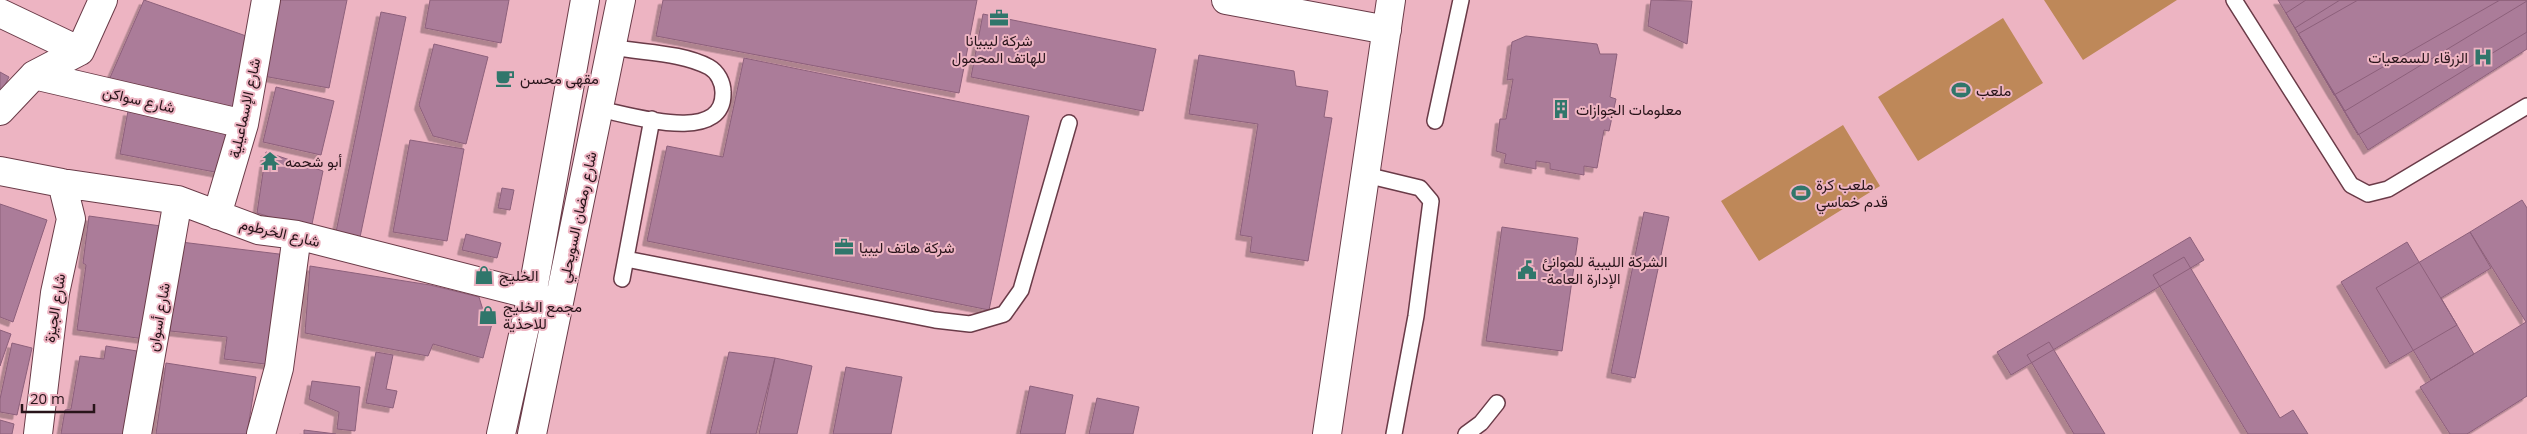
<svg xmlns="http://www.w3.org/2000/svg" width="2527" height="434" font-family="'Open Sans',Vazirmatn,sans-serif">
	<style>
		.green { fill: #be8859 }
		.building { fill: #ab7c99; stroke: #8d607b; filter: url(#shadow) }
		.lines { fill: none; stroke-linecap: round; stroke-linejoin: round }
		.lane-casing { stroke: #6a3b48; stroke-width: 18 }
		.street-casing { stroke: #6a3b48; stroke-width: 30 }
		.primary-casing { stroke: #6a3b48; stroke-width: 30 }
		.lane { stroke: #fff; stroke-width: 15 }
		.street { stroke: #fff; stroke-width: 28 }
		.primary { stroke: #fff; stroke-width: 28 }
		.labels { text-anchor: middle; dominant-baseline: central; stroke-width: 4; stroke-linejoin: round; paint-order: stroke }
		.poi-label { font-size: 15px; fill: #28141a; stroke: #edb4c2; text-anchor: start }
		.street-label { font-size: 15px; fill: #28141a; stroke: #edb4c2 }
	</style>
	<defs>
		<filter id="shadow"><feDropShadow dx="-4.5" dy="4.5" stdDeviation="0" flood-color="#0004"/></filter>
	</defs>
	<rect width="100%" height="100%" fill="#edb4c2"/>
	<path class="green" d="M2044,0H2177L2083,60Z
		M2003,18L2043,83L1918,161L1878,97Z
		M1843,125L1880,186L1759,261L1721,201Z"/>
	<path class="building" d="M144,0L249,37L238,109L109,80Z
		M278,0H347L329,88L263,76Z
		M430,0H509L501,43L425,28Z
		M663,0H977L959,93L656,36Z
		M1651,0L1692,1L1687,44L1648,26Z
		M2278,0H2527V49L2368,150Z
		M2306,0H2527V32L2358,135L2286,13Z
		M2340,0H2527V1L2345,111L2295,28Z
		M2358,0H2500L2334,95L2298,34Z
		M381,12L406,17L359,242L335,237Z
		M983,14L1156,49L1143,111L971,77Z
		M1526,36L1597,44L1600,54H1617L1610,97L1616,99L1609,131L1604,130L1597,168L1584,166V175L1550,169V163L1536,161V169L1504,163L1506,154L1496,151L1500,119H1506L1513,79L1507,80L1512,42Z
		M434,44L488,57L466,144L433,136L419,105Z
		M1199,55L1294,71L1296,86L1328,91L1324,117L1332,118L1308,261L1250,252L1252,237L1240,235L1258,124L1189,114Z
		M744,58L1029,116L989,310L647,241L667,146L723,157Z
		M0,72L9,77L0,95Z
		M276,87L334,101L321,155L263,142Z
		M128,111L228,130L220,173L120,154Z
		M410,140L464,149L447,241L393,232Z
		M266,152L323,171L311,229L257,213Z
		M502,188L514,190L510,210L498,208Z
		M2522,200L2527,208V396L2467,434H2450L2420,387L2526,322L2470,232Z
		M0,204L47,220L13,322L0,317Z
		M1644,212L1669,217L1635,378L1611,373Z
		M89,216L161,226L145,339L77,330L86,265L83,263Z
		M1502,227L1578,238L1562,351L1486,341Z
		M2470,232L2491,268L2441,298L2474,354L2431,380L2376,288Z
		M466,234L501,243L497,258L462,250Z
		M2190,237L2204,260L2011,375L1997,352Z
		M181,242L287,255L273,365L224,359L227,337L170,331Z
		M2407,242L2457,325L2390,364L2341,282Z
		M2184,257L2280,418L2293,410L2308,434H2248L2153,275Z
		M310,266L430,285L479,297L483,310L494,316L483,358L433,344L428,356L305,333Z
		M0,330L11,334L0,366Z
		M2049,342L2105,434H2074L2027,355Z
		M12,343L32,348L17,415L0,412V399Z
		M106,346L137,351L123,434H61L65,410L71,409L80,356L104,359Z
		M376,352L393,355L386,389L397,391L393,408L366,403Z
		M729,352L775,358L756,434H710Z
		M775,358L812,366L797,434H759Z
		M166,363L256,377L247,434H156Z
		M846,367L902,377L891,434H833Z
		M312,381L360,387L355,431L337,429L339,412L309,399Z
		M1030,386L1073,395L1065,434H1020Z
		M1097,398L1139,407L1133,434H1089Z
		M0,420L14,424L12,434H0Z
		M304,430L336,434H304Z"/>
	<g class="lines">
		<g class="lane-casing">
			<path id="lane" d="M2234,0L2351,185L2368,194L2388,189L2527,106
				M599,109C630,115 725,146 723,92C723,83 718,72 709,67C681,52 642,53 612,47
				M1435,121L1461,0
				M1366,175L1420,188L1431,201L1416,316L1394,434
				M626,259L935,320L970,324L1004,314L1021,290L1069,123
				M622,279L652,119
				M1466,434L1481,423L1497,403"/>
		</g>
		<g class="street-casing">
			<path id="street" d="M1226,0L1387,30
				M0,13L80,51
				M34,75L244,124
				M0,111L34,75L80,51L103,0
				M0,171L62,183L178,200L258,230L297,235L532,295L554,304
				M217,215L244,124L266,0
				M38,434L55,293L71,219L62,183
				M137,434L178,200
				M261,434L279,368L297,235
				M1327,434L1391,0"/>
		</g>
		<g class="primary-casing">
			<path id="primary" d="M501,434L532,295L585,0
				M532,434L621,0"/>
		</g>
		<use href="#lane" class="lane"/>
		<use href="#street" class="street"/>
		<use href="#primary" class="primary"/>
	</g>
	<defs>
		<g id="office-bare" transform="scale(1.5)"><path d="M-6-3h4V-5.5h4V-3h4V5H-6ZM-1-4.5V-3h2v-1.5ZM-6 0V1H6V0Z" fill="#30766b" stroke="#edb4c2" stroke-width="2.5" paint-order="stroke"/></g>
		<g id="hospital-bare" transform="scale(1.5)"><path d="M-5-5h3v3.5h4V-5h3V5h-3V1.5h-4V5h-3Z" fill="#30766b" stroke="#edb4c2" stroke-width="2.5" paint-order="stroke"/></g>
		<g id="cafe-bare" transform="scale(1.5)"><path d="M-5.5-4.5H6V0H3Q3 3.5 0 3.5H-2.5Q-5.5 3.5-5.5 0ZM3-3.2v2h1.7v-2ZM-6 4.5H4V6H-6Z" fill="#30766b" stroke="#edb4c2" stroke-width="2.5" paint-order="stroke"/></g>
		<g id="stadium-bare" transform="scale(1.5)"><path d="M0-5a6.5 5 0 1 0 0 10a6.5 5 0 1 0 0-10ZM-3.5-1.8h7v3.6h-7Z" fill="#30766b" stroke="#edb4c2" stroke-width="2.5" paint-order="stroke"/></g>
		<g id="building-bare" transform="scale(1.5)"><path d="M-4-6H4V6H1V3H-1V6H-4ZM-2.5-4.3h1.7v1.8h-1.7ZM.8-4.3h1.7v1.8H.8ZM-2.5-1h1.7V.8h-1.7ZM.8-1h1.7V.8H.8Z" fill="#30766b" stroke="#edb4c2" stroke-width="2.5" paint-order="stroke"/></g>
		<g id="temple-bare" transform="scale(1.5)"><path d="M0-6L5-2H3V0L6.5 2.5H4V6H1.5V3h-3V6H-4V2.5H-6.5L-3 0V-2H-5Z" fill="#30766b" stroke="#edb4c2" stroke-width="2.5" paint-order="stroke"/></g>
		<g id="civic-bare" transform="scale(1.5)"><path d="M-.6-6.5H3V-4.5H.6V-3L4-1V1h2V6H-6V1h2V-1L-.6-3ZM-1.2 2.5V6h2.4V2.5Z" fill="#30766b" stroke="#edb4c2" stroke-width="2.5" paint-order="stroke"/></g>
		<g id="shop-bare" transform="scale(1.5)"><path d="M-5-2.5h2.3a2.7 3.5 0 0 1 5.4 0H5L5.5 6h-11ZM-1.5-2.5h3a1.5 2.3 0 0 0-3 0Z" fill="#30766b" stroke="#edb4c2" stroke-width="2.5" paint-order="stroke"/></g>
	</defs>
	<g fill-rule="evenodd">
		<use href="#office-bare" x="999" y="18"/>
		<use href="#hospital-bare" x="2483" y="57"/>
		<use href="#cafe-bare" x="505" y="78"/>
		<use href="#stadium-bare" x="1961" y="90"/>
		<use href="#building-bare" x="1561" y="109"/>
		<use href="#temple-bare" x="270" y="161"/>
		<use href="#stadium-bare" x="1801" y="193"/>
		<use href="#office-bare" x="844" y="247"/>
		<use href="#civic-bare" x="1527" y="270"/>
		<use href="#shop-bare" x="484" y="275"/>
		<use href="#shop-bare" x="488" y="315"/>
	</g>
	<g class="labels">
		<g class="poi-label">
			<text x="999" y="40" text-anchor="middle">شركة ليبيانا<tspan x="999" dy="17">للهاتف المحمول</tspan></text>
			<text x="2468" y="57" text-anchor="end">الزرقاء للسمعيات</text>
			<text x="520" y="78">مقهى محسن</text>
			<text x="1976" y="90">ملعب</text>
			<text x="1576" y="109">معلومات الجوازات</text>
			<text x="285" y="161">أبو شحمه</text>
			<text x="1816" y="184">ملعب كرة<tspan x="1816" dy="17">قدم خماسي</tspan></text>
			<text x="859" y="247">شركة هاتف ليبيا</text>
			<text x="1542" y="261">الشركة الليبية للموانئ<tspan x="1542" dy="17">-الإدارة العامة</tspan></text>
			<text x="499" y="275">الخليج</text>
			<text x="503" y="306">مجمع الخليج<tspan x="503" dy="17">للاحذية</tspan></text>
		</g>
		<g class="street-label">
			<text transform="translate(139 99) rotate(13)">شارع سواكن</text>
			<text transform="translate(244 108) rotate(-78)">شارع الإسماعيلية</text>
			<text transform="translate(577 217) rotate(-78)">شارع رمضان السويحلي</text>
			<text transform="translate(280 232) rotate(13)">شارع الخرطوم</text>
			<text transform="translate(54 308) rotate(-81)">شارع الجيزة</text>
			<text transform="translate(158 317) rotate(-80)">شارع أسوان</text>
		</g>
	</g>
	<path d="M22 404v8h72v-8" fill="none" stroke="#28141a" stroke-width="2.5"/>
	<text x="30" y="404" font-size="15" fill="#28141a" stroke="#edb4c2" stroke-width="4" paint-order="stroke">20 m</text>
</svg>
